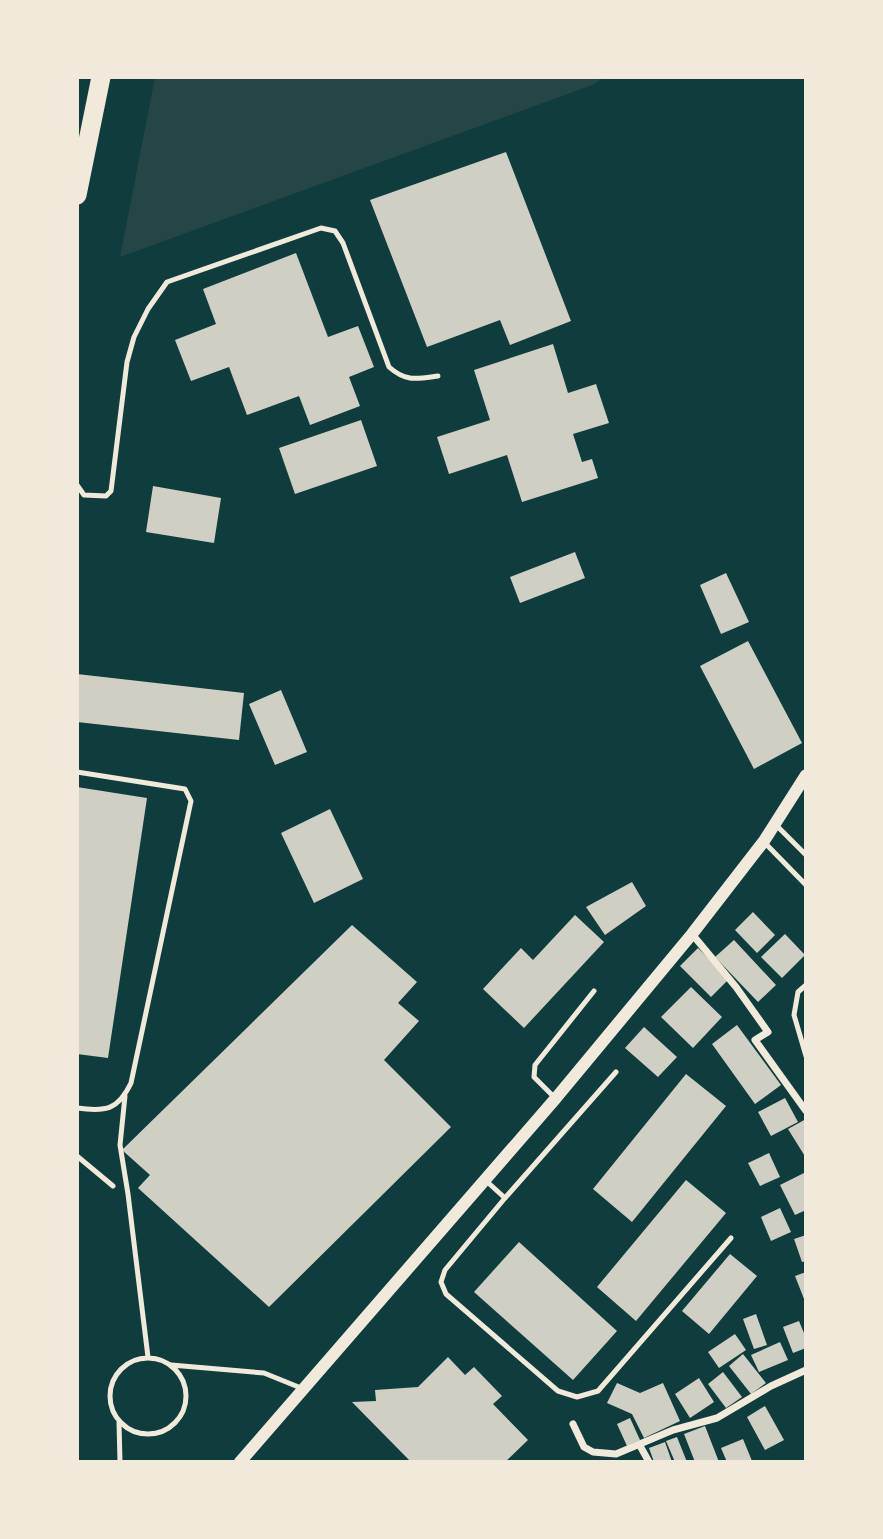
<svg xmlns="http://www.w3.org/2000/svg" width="883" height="1539" font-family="Jost,sans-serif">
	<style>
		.green { fill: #244646 }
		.building { fill: #cfcfc3 }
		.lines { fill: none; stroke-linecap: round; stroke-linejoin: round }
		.service { stroke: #f1e9da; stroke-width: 5 }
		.minor { stroke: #f1e9da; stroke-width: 7 }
		.tertiary { stroke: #f1e9da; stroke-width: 12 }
		.trunk { stroke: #f1e9da; stroke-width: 19 }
	</style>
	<rect width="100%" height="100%" fill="#0f3d3e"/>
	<path class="green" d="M155,77H603L595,84L120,257Z"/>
	<path class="building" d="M506,152L571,321L510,345L500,320L427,347L370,200Z
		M296,253L328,337L358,326L374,367L349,377L360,406L310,425L299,396L247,415L229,367L191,381L175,340L216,324L203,289Z
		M553,344L568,393L596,384L609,423L573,434L582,462L592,459L598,478L522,502L507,455L449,474L437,437L490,420L474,370Z
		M361,420L377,466L295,494L279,448Z
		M153,486L221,498L214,543L146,532Z
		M575,552L585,578L520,603L510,577Z
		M726,573L749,622L721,634L700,585Z
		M748,641L802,743L754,769L700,666Z
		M77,674L244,693L239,740L77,722Z
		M281,690L307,752L275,765L249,704Z
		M77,787L147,798L108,1058L77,1054Z
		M330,809L363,879L314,903L281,833Z
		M632,882L646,906L605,935L586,907Z
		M753,912L775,935L757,953L735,930Z
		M575,915L604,942L524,1028L483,989L521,948L533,960Z
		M352,925L417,982L398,1003L419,1021L384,1060L451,1127L269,1307L138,1188L150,1175L122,1150Z
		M785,934L805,955L782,978L761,957Z
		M734,940L776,985L758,1002L715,957Z
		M698,948L729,979L711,997L680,966Z
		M691,987L722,1017L693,1048L661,1017Z
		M737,1025L781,1085L755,1104L712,1044Z
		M644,1027L677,1057L658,1077L625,1048Z
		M686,1074L726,1106L632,1222L593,1189Z
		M785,1098L798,1122L771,1136L758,1112Z
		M806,1119V1158L788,1129Z
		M769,1153L780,1177L760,1186L748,1163Z
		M806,1172V1210L795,1215L780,1185Z
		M686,1180L726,1213L636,1321L597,1287Z
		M780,1208L791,1232L771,1241L761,1217Z
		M806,1235V1261L802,1262L794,1239Z
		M519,1242L617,1331L573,1380L474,1292Z
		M730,1254L757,1276L709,1334L682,1311Z
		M806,1272V1304L795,1276Z
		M756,1314L767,1345L754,1349L743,1319Z
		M799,1321L806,1338V1348L793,1353L783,1327Z
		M735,1334L746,1350L719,1368L708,1352Z
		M780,1342L788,1360L759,1372L751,1355Z
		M743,1354L766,1383L751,1394L729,1366Z
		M448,1357L465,1375L474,1367L502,1396L493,1404L528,1440L505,1462H411L352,1402L376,1401L375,1390L418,1387Z
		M723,1372L742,1397L726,1408L708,1384Z
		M699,1378L714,1402L690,1418L675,1394Z
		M617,1383L640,1393L663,1383L680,1421L644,1438L632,1414L607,1403Z
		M765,1406L784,1440L765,1450L747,1417Z
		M630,1418L640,1440L627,1446L617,1424Z
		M705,1426L719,1462H695L684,1434Z
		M677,1437L687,1462H675L666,1441Z
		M743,1439L752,1461L727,1462L721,1448Z
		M665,1442L672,1462H654L649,1448Z"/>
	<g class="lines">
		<path class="service" d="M77,485L84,495L106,496L111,491L127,362L134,337L148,309L167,282L321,228L335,231L343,243L389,367C406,382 416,379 438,376
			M77,772L185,789L191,801L131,1083C118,1110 106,1112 77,1108
			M776,825L806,855
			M764,842L806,885
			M806,985L798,992L794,1015L806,1056
			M125,1096L120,1145L128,1194L148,1357
			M555,1098L534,1077L535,1065L594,991
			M77,1156L113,1186
			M484,1179L505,1198L445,1270L441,1282L446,1294L558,1391L577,1397L598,1391L731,1238
			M505,1198L616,1072
			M110 1396a38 38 0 1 1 76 0a38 38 0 1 1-76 0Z
			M171,1365L264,1373L301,1388
			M119,1422L120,1462"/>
		<path class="minor" d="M692,934L736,987L768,1032L755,1040L806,1111
			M573,1424L584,1447L593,1452L616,1454L673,1430L717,1418L771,1386L806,1370
			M639,1444L649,1462"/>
		<path class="tertiary" d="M240,1462L556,1098L692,934L764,841L806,775"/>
		<path class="trunk" d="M77,195L101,77"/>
	</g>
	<rect width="883" height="1539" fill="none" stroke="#f1e9da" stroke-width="158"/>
</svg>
